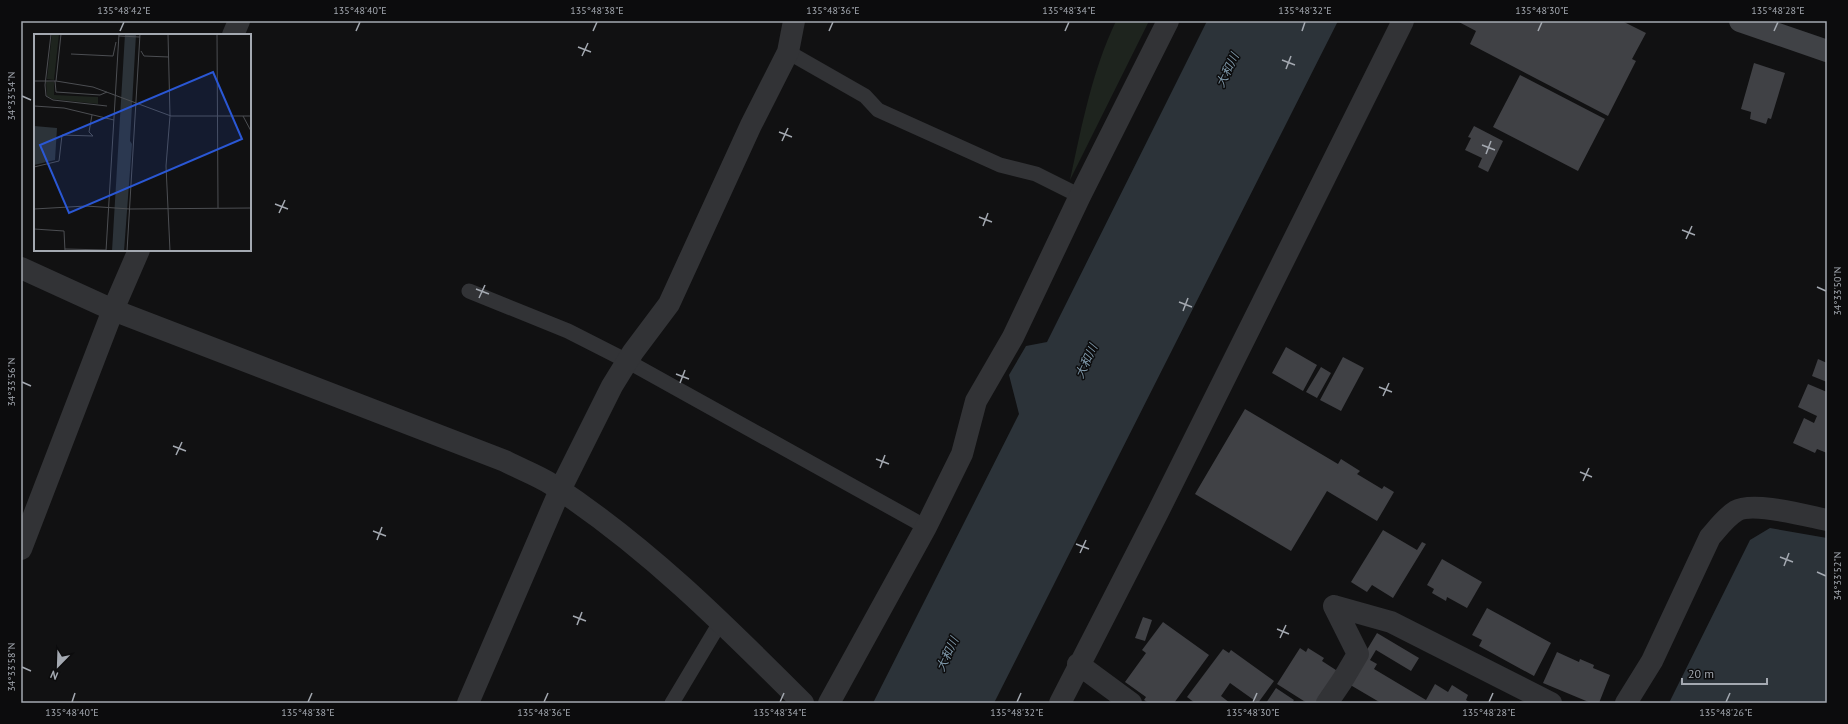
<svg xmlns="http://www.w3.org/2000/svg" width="1848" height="724" font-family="'PT Sans','Noto Sans JP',sans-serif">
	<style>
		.green { fill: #1e241e }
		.water { fill: #2c3339 }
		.building { fill: #404145 }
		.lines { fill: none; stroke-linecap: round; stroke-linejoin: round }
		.service { stroke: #323336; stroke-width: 15 }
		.minor { stroke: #323336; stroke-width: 22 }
		.secondary { stroke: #404246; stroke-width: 22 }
		.ticks { fill: none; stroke: #a4a9b1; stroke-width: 1.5 }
		.labels { text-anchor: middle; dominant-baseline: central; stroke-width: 3; stroke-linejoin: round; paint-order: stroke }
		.water-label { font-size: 12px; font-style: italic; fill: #7e97a8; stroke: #0c0c0d }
		.inset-road { fill: none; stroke: #4c4e52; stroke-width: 1 }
		.view { fill: #2a57d4; fill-opacity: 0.15; stroke: #2a57d4; stroke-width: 2 }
		.inset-edge { fill: none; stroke: #a4a9b1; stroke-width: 2 }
		.neatline { fill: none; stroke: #a4a9b1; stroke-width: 1.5 }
		.ticks-label { font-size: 10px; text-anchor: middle; fill: #a4a9b1 }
	</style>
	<rect width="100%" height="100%" fill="#111112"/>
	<path class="green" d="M1116,21H1149L1070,180C1082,125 1092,71 1116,21Z"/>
	<path class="water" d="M1207,21H1338L994,703H873L1019,414L1009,375L1026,346L1047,342Z
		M1770,528L1827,538V703H1669L1750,540Z"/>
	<path class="building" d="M1457,21H1622L1646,33L1632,59L1636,61L1608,116L1470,44L1476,31Z
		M1754,63L1785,73L1771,119L1768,118L1766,124L1750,119L1751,112L1741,109Z
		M1520,75L1605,119L1578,171L1493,127Z
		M1474,126L1503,141L1488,172L1478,167L1482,158L1465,150L1471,138L1468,137Z
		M1286,347L1317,365L1303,391L1272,373Z
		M1343,357L1364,368L1341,411L1320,400Z
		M1818,359L1827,363V382L1812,376Z
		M1321,367L1331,373L1317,398L1306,392Z
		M1808,384L1827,392V453L1817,449L1815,453L1793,443L1804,418L1814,423L1817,416L1798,407Z
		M1245,409L1338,464L1341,459L1360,471L1357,474L1382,489L1384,486L1394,492L1377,521L1327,491L1291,551L1195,494Z
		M1383,530L1417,550L1422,542L1426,544L1393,598L1372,585L1367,592L1351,582Z
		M1442,559L1482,582L1467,608L1447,597L1446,601L1432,593L1434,589L1427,585Z
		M1487,608L1551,643L1534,676L1479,646L1482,640L1472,635Z
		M1143,617L1152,620L1145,641L1135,638Z
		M1163,622L1209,655L1174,703H1149L1144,700L1146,697L1125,682L1146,653L1142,650Z
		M1377,633L1419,658L1411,671L1376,650L1370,660L1377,664L1374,669L1426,700L1435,684L1448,692L1452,685L1468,695L1466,700L1471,703H1381L1347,683Z
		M1300,648L1306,652L1308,648L1324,658L1322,661L1339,672L1319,703H1307L1277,684Z
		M1223,649L1229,653L1231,650L1274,681L1258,703L1230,683L1221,696L1230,703H1195L1187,697Z
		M1557,652L1579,662L1580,659L1594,665L1593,668L1610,675L1599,703H1591L1543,683Z
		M1276,688L1294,700L1292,703H1266Z"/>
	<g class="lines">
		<path class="service" d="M788,52L865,96L878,110L1000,165L1036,174L1080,196
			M469,291L568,331L627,361L926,527
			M672,703L721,621"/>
		<path class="minor" d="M233,35L239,21
			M21,268L113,310L505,461C520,469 537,475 551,484C646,546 723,623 803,703
			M21,549L113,310L139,250
			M1334,606L1391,622L1551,703
			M1078,664L1131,703
			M468,703L560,490L612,386L633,352L669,304L751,125L788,52L794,21
			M829,703L926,527L962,454L976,401L1013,337L1080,196L1168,21
			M1060,703L1158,512L1403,21
			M1327,703L1342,681L1358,654L1334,606
			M1626,703L1652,661L1710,537C1718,528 1726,517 1736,511C1753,501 1807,516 1827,520"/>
		<path class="secondary" d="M1740,21L1827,51"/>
	</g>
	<path class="ticks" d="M120,31L124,22M356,31L360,22M593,31L597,22M829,31L833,22M1065,31L1069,22M1302,31L1305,22M1538,31L1542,22M1774,31L1778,22M578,47L591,52M582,56L588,43M1282,60L1295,65M1286,69L1291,56M22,96L31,100M779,132L792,137M782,141L788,128M1482,145L1495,150M1486,154L1491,141M275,204L288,209M279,213L285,200M979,217L992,222M983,226L988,213M1682,230L1695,235M1686,239L1692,226M1817,287L1826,291M476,289L489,294M479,298L485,285M1179,302L1192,307M1183,311L1188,298M676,374L689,379M22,382L31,386M680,383L685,370M1379,387L1392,392M1383,396L1389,383M173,446L186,451M176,455L182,442M876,459L889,464M880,468L885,455M1580,472L1592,477M1583,481L1589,468M373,531L386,536M377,540L382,527M1076,544L1089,549M1080,553L1086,540M1780,557L1793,562M1784,566L1789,553M1817,572L1826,576M573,616L586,621M577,625L582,612M1277,629L1289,634M1280,638L1286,625M22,667L31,671M72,702L75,693M308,702L312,693M544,702L548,693M780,702L784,693M1017,702L1021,693M1253,702L1257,693M1489,702L1493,693M1726,702L1730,693"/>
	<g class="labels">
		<g class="water-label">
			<text transform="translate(1227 70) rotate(-64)">大和川</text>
			<text transform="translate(1086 361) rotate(-65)">大和川</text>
			<text transform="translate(947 654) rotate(-65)">大和川</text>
		</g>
	</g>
	<g transform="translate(34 34)">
		<rect width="217" height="217" fill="#111112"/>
		<path d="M18,0H25L20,46L13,45ZM12,47L20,48V61L64,63V70L19,65L13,62Z" fill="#1e241e"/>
		<path d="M91,0H102L96,107L98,110L90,217H78ZM0,92L23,94L21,126L0,131Z" fill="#2c3339"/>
		<path class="inset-road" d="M17,0L11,51L12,62L19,66L73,72M134,0L136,82L132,132L136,217M183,0L184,174M85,2L106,3M107,17L110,22L135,23M37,20L79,22L82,8M0,47H22L59,53L137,82H217M21,47L22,58L66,61L73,58M22,47L27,0M0,72L30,74L80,86M58,81L55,98L59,102M209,82L217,97M0,133L25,127L28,101L59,102M0,175L52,172L96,175L217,174M0,195L30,197L31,217M31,215L72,216M72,217L85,0M93,217L106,0"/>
		<path class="view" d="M179,38L208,105L35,179L6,111Z"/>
		<rect width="217" height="217" class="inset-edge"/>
	</g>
	<rect width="1848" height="724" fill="none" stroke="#0c0c0d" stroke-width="44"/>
	<g transform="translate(58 666) rotate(203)" stroke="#0c0c0d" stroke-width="3" paint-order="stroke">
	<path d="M0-3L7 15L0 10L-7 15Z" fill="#a4a9b1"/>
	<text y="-6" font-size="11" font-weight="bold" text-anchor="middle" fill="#a4a9b1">N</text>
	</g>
	<path d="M1682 678v6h85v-6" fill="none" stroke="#a4a9b1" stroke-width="2"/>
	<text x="1688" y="678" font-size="12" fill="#a4a9b1" stroke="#0c0c0d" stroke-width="3" paint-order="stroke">20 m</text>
	<rect x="22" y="22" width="1804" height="680" class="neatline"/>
	<g class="ticks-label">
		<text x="124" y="14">135°48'42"E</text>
		<text x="360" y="14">135°48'40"E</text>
		<text x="597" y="14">135°48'38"E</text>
		<text x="833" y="14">135°48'36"E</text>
		<text x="1069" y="14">135°48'34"E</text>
		<text x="1305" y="14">135°48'32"E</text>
		<text x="1542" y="14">135°48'30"E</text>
		<text x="1778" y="14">135°48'28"E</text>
		<text transform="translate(11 96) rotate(-90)" y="4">34°33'54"N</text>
		<text transform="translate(1837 291) rotate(-90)" y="4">34°33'50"N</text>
		<text transform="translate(11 382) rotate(-90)" y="4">34°33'56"N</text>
		<text transform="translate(1837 576) rotate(-90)" y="4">34°33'52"N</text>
		<text transform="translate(11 667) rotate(-90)" y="4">34°33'58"N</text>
		<text x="72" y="716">135°48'40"E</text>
		<text x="308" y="716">135°48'38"E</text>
		<text x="544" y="716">135°48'36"E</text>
		<text x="780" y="716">135°48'34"E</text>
		<text x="1017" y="716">135°48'32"E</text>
		<text x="1253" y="716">135°48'30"E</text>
		<text x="1489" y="716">135°48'28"E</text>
		<text x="1726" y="716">135°48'26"E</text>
	</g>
</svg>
